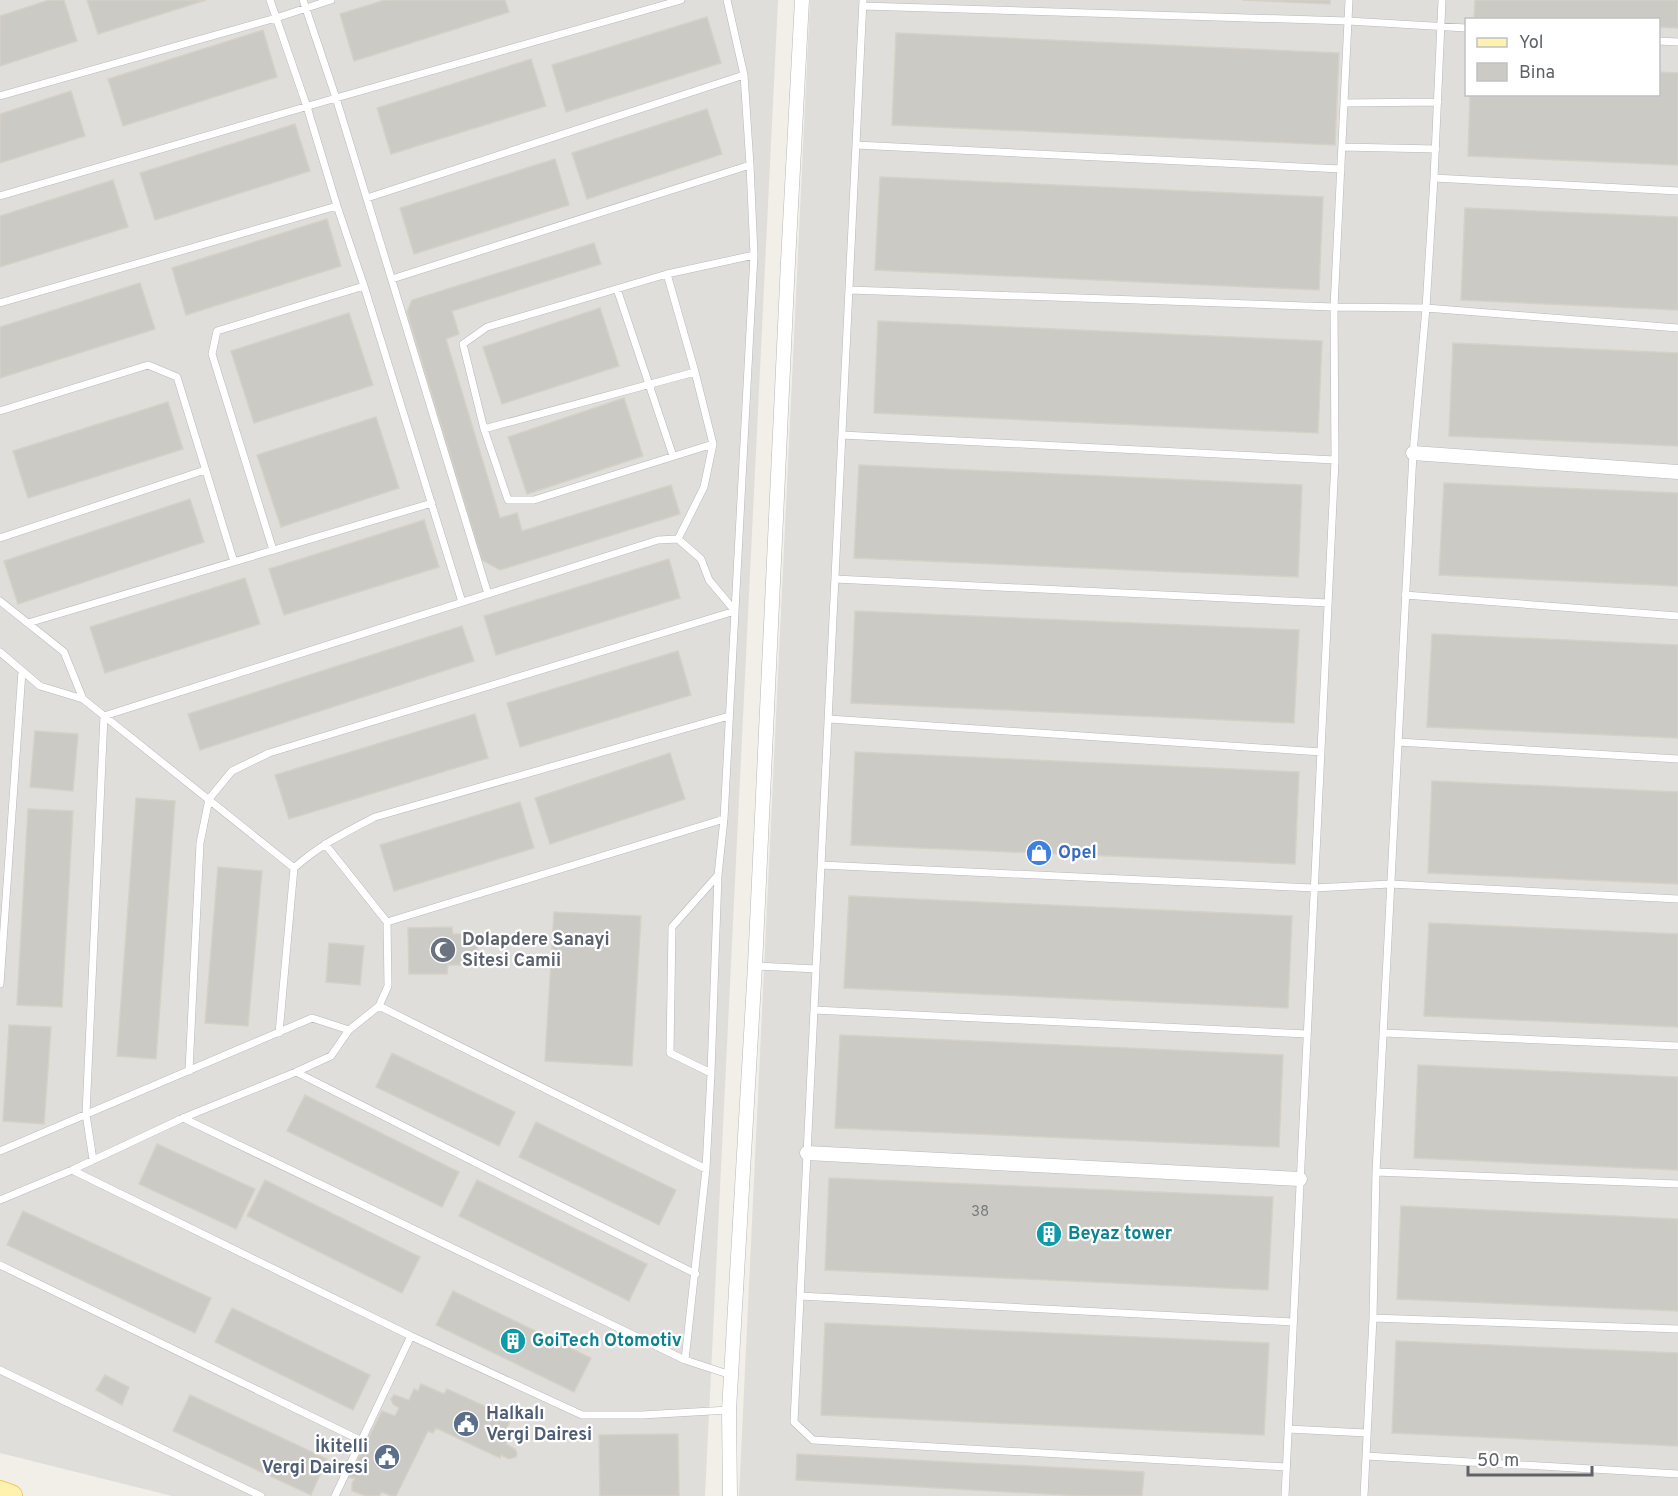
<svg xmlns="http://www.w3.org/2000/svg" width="1678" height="1496" font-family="Overpass,sans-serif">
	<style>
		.industrial { fill: #e0deda; fill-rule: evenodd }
		.building { fill: #cccac5; stroke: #d6d1c6; stroke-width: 1.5 }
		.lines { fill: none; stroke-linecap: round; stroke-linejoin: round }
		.service-casing { stroke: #b5b8bc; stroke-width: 8 }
		.minor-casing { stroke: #b5b8bc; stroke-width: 15 }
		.primary-casing { stroke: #f2c960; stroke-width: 24 }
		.service { stroke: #fff; stroke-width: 7 }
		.minor { stroke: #fff; stroke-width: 14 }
		.primary { stroke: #fff2af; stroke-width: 22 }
		.labels { text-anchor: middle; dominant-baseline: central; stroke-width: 4.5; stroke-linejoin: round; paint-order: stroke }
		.number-label { font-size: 15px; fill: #7a7d7f }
		.shop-label { font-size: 18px; font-weight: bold; fill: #366cbe; stroke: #fff; text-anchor: start }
		.worship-label { font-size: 18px; font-weight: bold; fill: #5b616d; stroke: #fff; text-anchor: start }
		.culture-label { font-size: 18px; font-weight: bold; fill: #0d838f; stroke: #fff; text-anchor: start }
		.service-label { font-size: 18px; font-weight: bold; fill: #4e5e75; stroke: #fff; text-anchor: start }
	</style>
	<rect width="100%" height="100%" fill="#f1efe8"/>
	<path class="industrial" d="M0,0H778L705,1496H172L0,1453Z
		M810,0H1678V1496H739ZM1466,20H1658V94H1466Z"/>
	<path class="building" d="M49,0H64L77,41L0,66V16Z
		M87,0H206L98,34Z
		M385,0H505L509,12L354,61L340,14Z
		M1242,0H1330V4Z
		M1475,0H1678V28L1658,27V20L1474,19Z
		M707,17L721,63L566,112L552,65Z
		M263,30L277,77L123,126L108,79Z
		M896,33L1339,53L1335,145L892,125Z
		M531,59L546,106L391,154L377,108Z
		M1658,72L1678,73V165L1468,156L1470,94H1658Z
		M71,91L85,136L0,163V114Z
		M707,109L722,154L587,199L572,153Z
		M295,124L310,171L155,220L140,173Z
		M555,159L569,205L414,254L400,208Z
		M880,177L1323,197L1319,290L875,270Z
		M113,180L128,227L0,267V216Z
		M1465,208L1678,217V310L1461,300Z
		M327,219L341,266L186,315L172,268Z
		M594,243L601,264L452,311L459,334L446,339L500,518L517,513L522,531L671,485L680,514L500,570L482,560L407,312L412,300Z
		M140,283L155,329L0,378V327Z
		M600,308L619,366L502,404L483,347Z
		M349,313L373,385L254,423L231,351Z
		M878,321L1322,341L1318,433L874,413Z
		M1453,343L1678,353V446L1449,436Z
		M624,398L643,456L527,494L508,437Z
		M168,402L183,449L28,498L13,451Z
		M376,417L399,488L281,527L257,455Z
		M859,465L1302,485L1298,577L854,558Z
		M1444,483L1678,493V586L1439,575Z
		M190,499L204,542L18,604L4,561Z
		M424,520L439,567L284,615L269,569Z
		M669,559L680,598L496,655L484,616Z
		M245,578L260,624L105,673L90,627Z
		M855,611L1299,630L1294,723L851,703Z
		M462,626L474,661L200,750L188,714Z
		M1432,634L1678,645V738L1427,727Z
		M678,651L691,695L520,747L507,703Z
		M475,714L488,758L289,819L275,775Z
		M35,731L78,734L73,791L30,787Z
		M855,752L1299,772L1295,864L851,845Z
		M670,753L685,799L550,844L535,798Z
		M1432,781L1678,792V884L1428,873Z
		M136,798L175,801L156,1059L117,1056Z
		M520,802L534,848L394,891L380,845Z
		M28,809L73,811L62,1007L17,1005Z
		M218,867L262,871L248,1026L205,1023Z
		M849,896L1292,916L1288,1008L844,988Z
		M554,912L641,916L632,1066L545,1061Z
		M1429,923L1678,934V1027L1424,1016Z
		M452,927L453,934H477V965H448L447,974H409L408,928Z
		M329,943L364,946L360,985L326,982Z
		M9,1025L51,1027L44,1124L3,1121Z
		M840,1035L1283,1055L1279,1147L835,1128Z
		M392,1053L515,1112L499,1146L376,1087Z
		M1418,1065L1678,1077V1170L1414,1158Z
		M305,1095L459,1172L442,1207L287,1131Z
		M536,1122L676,1190L659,1225L519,1157Z
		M157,1144L255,1189L236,1229L139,1184Z
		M829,1178L1273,1197L1268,1290L825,1270Z
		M265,1180L420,1257L402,1293L247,1216Z
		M477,1180L647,1264L629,1301L459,1216Z
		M1401,1206L1678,1219V1311L1397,1299Z
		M23,1211L211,1298L195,1333L7,1245Z
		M453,1291L591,1358L574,1392L436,1325Z
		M232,1308L370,1375L353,1410L215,1342Z
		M825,1323L1269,1343L1264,1435L821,1415Z
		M1396,1341L1678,1353V1446L1392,1433Z
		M105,1375L129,1387L122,1405L96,1390Z
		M421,1384L444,1394L447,1389L511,1418L506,1431L512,1433L506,1444L515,1449L517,1453L516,1457L509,1459L501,1455L500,1458L436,1428L433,1433L428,1431L396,1496H391L382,1492L379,1496H366L352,1491V1483L355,1479L349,1477L382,1411L395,1416L399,1408L393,1404L391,1399L394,1395L409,1400L414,1389L418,1391Z
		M190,1395L327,1459L311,1495L173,1431Z
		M678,1434L679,1496H600L599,1435Z
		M797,1454L1144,1472L1142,1496H1083L796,1480Z"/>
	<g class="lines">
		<g class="service-casing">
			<path id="service" d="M270,0L307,107L337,206L364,286L462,602
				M303,0L336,98L488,594
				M727,0L744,75L750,165
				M863,0L794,1422L813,1440L1286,1467
				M863,6L1348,21L1466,28
				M1658,41L1678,42
				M0,96L276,18L331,0
				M1344,103L1438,102
				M856,145L1341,169
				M1342,147L1436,149
				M1434,178L1678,191
				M0,196L336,98L681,0
				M367,198L744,75
				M667,274L487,327L463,344L484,429L508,500H534L713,444
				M617,289L673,456
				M849,290L1334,307L1426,308L1678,328
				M0,303L337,206
				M0,411L148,365L177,377L234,562
				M484,429L695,372
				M842,435L1335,460
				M0,538L205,470
				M678,539L704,487L713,444L695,372L667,274L754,255
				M273,550L212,354L217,331L364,286
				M835,579L1328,603
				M1405,595L1678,616
				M0,601L64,652L83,699
				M28,623L432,503
				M0,652L40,686L83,699L294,868
				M829,719L1321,752
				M1398,742L1678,759
				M821,865L1314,888L1390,884L1678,899
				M387,922L724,819
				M755,966L816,969
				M0,984L22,671
				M379,1006L706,1169
				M814,1010L1307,1034
				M279,1033L294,868C318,846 346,832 375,817L729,716
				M1384,1033L1678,1046
				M189,1071L200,843L209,799L232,771L269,753L735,611L754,255L750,165L392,279
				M296,1072L696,1274
				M711,1073L670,1053L672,927L718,875
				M183,1118L685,1360L731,1375
				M0,1151L312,1018L349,1030
				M93,1160L86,1114L104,716L658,540L678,539L701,559L709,580L735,611L724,819L718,875L711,1073L706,1169L685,1360
				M72,1170L411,1336L582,1415H642L729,1410
				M1376,1172L1678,1184
				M0,1200L72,1170L183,1118L296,1072L331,1056L349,1030L379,1006L388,986L387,922L325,844
				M0,1265L362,1441
				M800,1296L1293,1322
				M1373,1318L1678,1329
				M0,1370L261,1496
				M1288,1429L1366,1433
				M1366,1456L1678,1474
				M335,1496L411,1336
				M1285,1496L1335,460L1334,307L1349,0
				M1364,1496L1373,1318L1376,1172L1413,453L1426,308L1434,178L1442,0"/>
		</g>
		<g class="minor-casing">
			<path id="minor" d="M1413,453L1678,472
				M807,1153L1300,1179
				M730,1496L729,1410L755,966L788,262L802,0"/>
		</g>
		<g class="primary-casing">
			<path id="primary" d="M0,1492L11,1496"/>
		</g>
		<use href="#service" class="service"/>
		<use href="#minor" class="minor"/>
		<use href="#primary" class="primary"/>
	</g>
	<defs>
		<g id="shop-disc" transform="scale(1.35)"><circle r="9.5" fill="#3f7fe0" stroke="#fff"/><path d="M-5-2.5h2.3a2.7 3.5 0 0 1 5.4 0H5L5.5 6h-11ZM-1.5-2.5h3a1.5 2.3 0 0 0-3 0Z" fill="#fff"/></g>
		<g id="mosque-disc" transform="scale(1.35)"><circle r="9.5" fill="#6b7280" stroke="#fff"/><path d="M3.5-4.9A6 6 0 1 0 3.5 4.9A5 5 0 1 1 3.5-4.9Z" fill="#fff"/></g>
		<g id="building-disc" transform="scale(1.35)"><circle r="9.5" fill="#0f9aa8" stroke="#fff"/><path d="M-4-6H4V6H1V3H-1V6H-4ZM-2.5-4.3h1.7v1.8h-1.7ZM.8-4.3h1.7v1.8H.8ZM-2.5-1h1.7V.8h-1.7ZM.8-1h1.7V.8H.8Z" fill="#fff"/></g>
		<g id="civic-disc" transform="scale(1.35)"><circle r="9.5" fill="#5c6f8a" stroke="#fff"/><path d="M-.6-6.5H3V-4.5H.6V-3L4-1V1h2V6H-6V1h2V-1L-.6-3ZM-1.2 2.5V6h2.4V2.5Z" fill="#fff"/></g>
	</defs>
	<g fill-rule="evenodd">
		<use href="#shop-disc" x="1039" y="853"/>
		<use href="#mosque-disc" x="443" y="950"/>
		<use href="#building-disc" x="1049" y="1234"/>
		<use href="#building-disc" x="513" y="1341"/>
		<use href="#civic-disc" x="466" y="1424"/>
		<use href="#civic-disc" x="387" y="1457"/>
	</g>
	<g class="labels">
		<g class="number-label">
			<text x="980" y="1212">38</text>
		</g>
		<g class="shop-label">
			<text x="1058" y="853">Opel</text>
		</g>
		<g class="worship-label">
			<text x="462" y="940">Dolapdere Sanayi<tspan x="462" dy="21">Sitesi Camii</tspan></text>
		</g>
		<g class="culture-label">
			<text x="1068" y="1234">Beyaz tower</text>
			<text x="532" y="1341">GoiTech Otomotiv</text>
		</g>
		<g class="service-label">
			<text x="486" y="1414">Halkalı<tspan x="486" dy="21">Vergi Dairesi</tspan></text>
			<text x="368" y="1447" text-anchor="end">İkitelli<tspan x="368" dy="21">Vergi Dairesi</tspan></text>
		</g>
	</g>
	<rect x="1465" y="18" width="195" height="78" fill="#ffffff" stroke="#bfc1c3" stroke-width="1.5"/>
	<rect x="1477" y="38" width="30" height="9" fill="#fff2af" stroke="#bfc1c3" stroke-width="1.5"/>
	<text x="1519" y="48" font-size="18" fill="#5f6368">Yol</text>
	<rect x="1477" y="63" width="30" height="18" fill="#cccac5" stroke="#bfc1c3" stroke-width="1.5"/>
	<text x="1519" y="78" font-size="18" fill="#5f6368">Bina</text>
	<path d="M1468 1466v9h124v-9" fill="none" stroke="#5f6368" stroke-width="3"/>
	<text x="1477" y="1466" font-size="18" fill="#5f6368" stroke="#ffffff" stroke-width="4.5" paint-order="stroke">50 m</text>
</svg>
